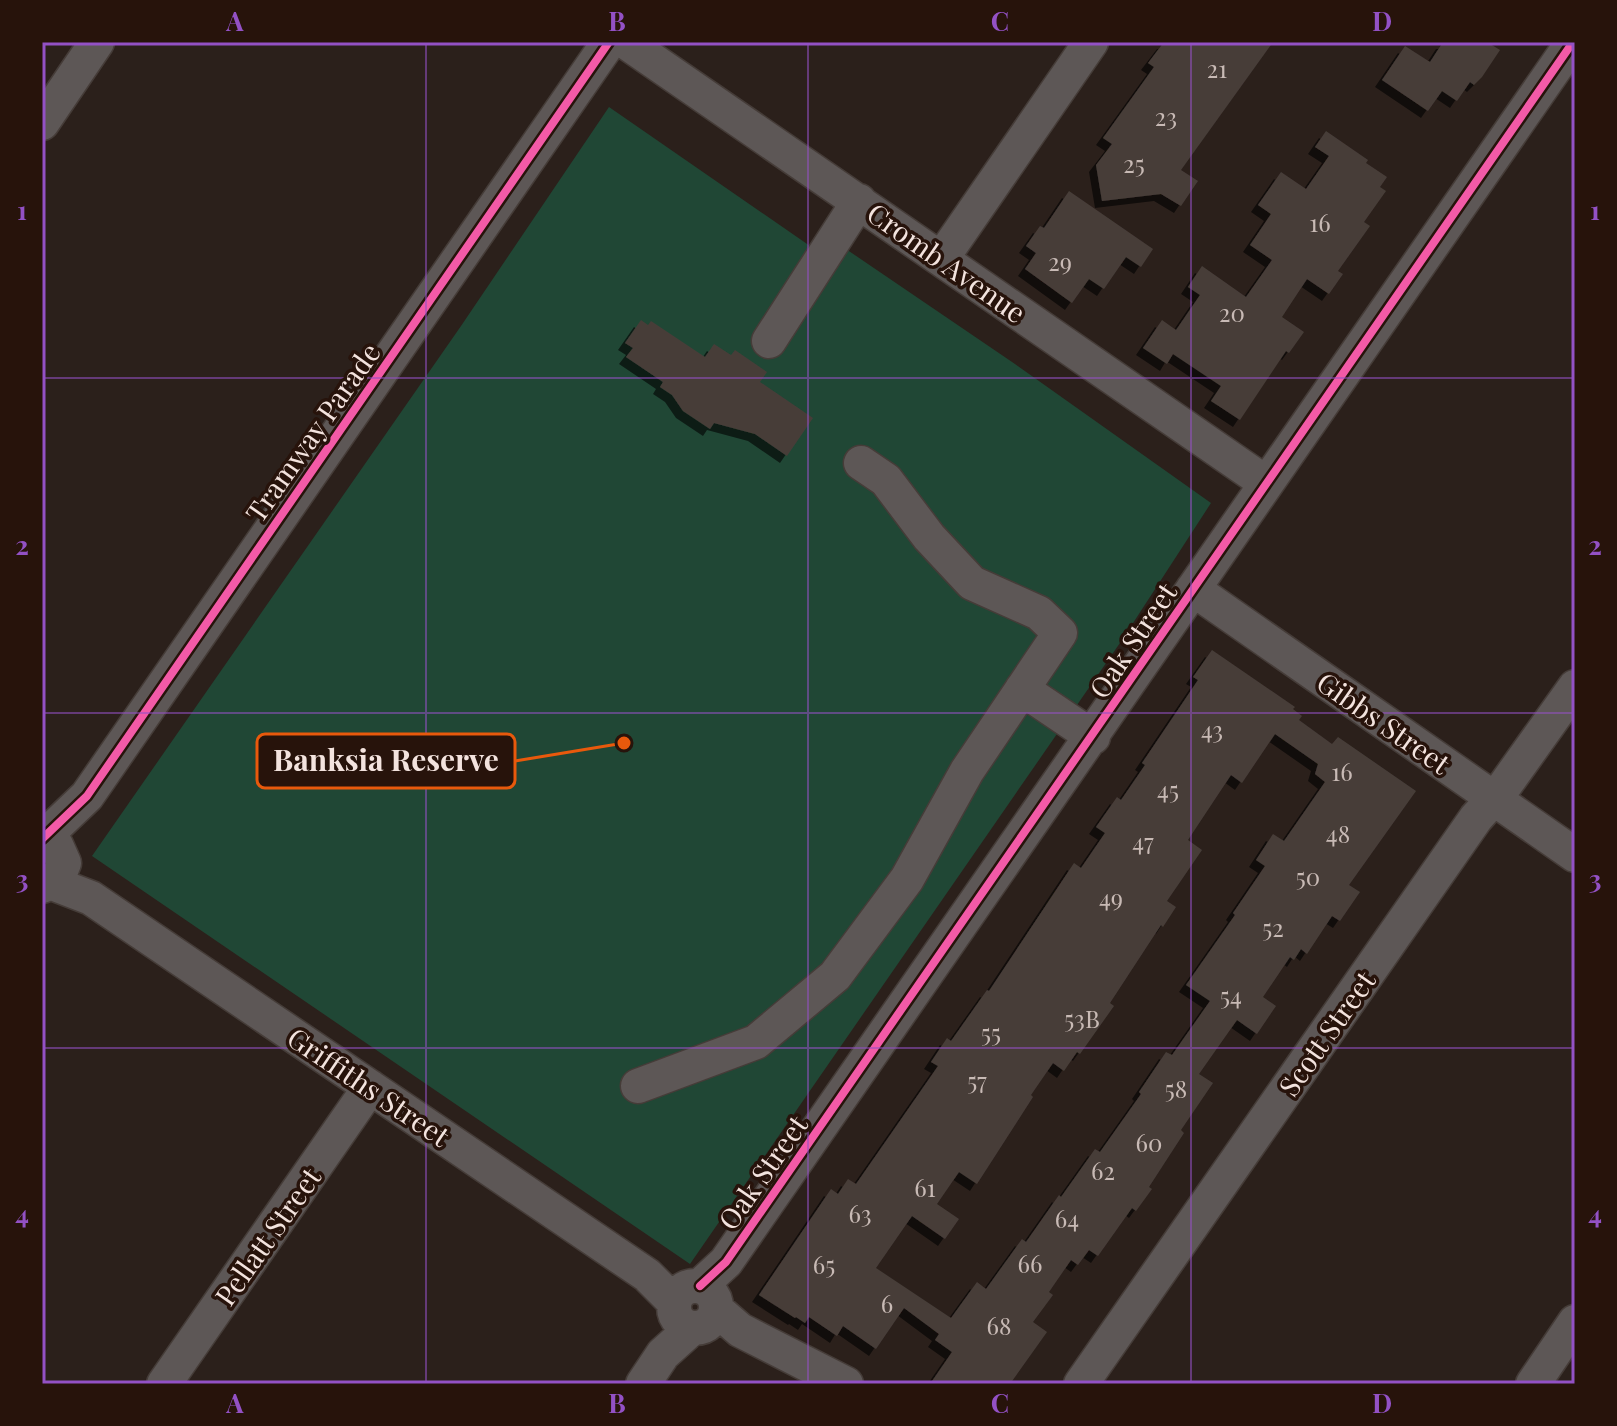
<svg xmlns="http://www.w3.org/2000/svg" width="1617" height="1426" font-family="'Playfair Display',serif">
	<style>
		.green { fill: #204735 }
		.building { fill: #473d39; fill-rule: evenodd; filter: url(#shadow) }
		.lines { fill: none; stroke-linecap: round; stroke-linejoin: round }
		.minor-casing { stroke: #453c38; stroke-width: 37 }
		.minor { stroke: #5d5756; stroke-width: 34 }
		.cycleway-casing { stroke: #27130b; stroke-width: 13 }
		.cycleway { stroke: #f35aa7; stroke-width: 8 }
		.grid { fill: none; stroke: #9351c5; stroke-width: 2; stroke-opacity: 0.55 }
		.labels { text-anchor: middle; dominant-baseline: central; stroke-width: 7; stroke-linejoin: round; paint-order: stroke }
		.number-label { font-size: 24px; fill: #c8bab5 }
		.street-label { font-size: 28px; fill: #f3e3de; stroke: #27130b }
		.leader { fill: none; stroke: #e8590c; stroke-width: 3 }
		.callout-dot { fill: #e8590c; stroke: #27130b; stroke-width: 3 }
		.callout { fill: #27130b; stroke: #e8590c; stroke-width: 3 }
		.callout-label { font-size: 30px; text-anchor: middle; font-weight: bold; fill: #f3e3de }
		.neatline { fill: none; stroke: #9351c5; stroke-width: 3 }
		.grid-label { font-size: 26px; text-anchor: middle; font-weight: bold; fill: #9351c5 }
	</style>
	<defs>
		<filter id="shadow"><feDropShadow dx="-7" dy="7" stdDeviation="0" flood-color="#0009"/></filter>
	</defs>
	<rect width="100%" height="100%" fill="#2b201b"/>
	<path class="green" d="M609,107L810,246L843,247L1015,364L1211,503L1122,640L690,1264L92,856L461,326Z"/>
	<path class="building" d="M1164,42H1273L1181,170L1198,181L1181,206L1161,194L1102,201L1096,165L1112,144L1103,138L1154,67L1148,63Z
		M1443,42H1487L1500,50L1482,77L1474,85L1470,82L1457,101L1442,91L1428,111L1382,80L1405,46L1430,62Z
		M1326,131L1368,160L1366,163L1387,177L1380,187L1386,191L1364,222L1370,226L1338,271L1343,274L1329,294L1307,279L1282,317L1304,332L1289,353L1286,351L1240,420L1211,401L1221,386L1173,354L1167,364L1143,348L1162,320L1176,330L1200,295L1188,287L1202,266L1246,297L1272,260L1250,245L1271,214L1258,205L1281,172L1306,189L1329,156L1315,147Z
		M1069,191L1153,249L1141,267L1126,257L1104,289L1089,279L1072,303L1025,269L1036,253L1026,246L1040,226L1044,228Z
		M641,320L648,325L651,321L705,357L714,344L731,355L735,350L767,372L760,382L813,418L787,456L755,434L714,423L710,429L683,411L672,395L660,387L663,382L626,357L633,348L625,343Z
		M1212,650L1295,707L1293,709L1302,716L1299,720L1332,744L1338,737L1416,791L1349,885L1360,892L1340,921L1332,916L1307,954L1301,949L1294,960L1290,957L1263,997L1276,1006L1257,1034L1237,1020L1199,1074L1213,1083L1181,1130L1184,1133L1149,1187L1152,1189L1136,1211L1132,1208L1098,1256L1089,1250L1078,1265L1071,1260L1049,1292L1053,1295L1033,1322L1047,1332L1010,1384H930L952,1352L935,1340L939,1334L904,1308L876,1349L843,1326L837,1336L809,1317L805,1323L796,1317L795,1318L759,1295L831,1189L838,1194L848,1179L856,1184L938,1066L931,1062L947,1038L951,1041L987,990L989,991L1074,863L1081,868L1105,833L1096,827L1117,797L1121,800L1145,765L1142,763L1198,680L1193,677ZM1275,734L1318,764L1315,774L1325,782L1284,841L1273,834L1256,860L1265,866L1233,913L1235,915L1186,985L1210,1001L1172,1055L1166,1052L1139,1092L1141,1094L1100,1152L1095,1149L1061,1197L1059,1195L1026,1242L1022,1239L986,1289L977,1282L951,1318L876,1268L912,1216L945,1239L959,1219L937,1204L959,1172L977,1184L1033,1097L1031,1095L1053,1063L1064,1071L1077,1052L1080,1054L1114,1006L1110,1003L1161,925L1163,927L1176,907L1167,901L1202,850L1188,840L1231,775L1242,783Z"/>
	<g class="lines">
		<g class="minor-casing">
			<path id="minor" d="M626,42L1266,483
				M42,123L97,42
				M942,258L1091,42
				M769,341L859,201
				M1193,589L1575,855
				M1022,689L1093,737
				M42,839L87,796L609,42
				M42,840L56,845L64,863L57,880L42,886
				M52,883L91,898L647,1275L674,1302
				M638,1086L756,1042L835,976L907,879L967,771L1060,633L1039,613L972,583L929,537L886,480L861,463
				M674 1307a21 21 0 1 1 42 0a21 21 0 1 1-42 0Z
				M700,1286L726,1262C1009,857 1290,449 1573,42
				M717,1310L740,1330L846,1384
				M164,1384L370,1087
				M643,1384L663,1354L692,1328
				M1081,1384L1476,818L1503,788L1575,687
				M1533,1384L1575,1322"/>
		</g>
		<use href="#minor" class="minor"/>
		<g class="cycleway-casing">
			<path id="cycleway" d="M42,839L87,796L609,42
				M700,1286L726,1262C1009,857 1290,449 1573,42"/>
		</g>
		<use href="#cycleway" class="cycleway"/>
	</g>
	<path class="grid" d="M426,42V1384M808,42V1384M1191,42V1384M42,378H1575M42,713H1575M42,1048H1575"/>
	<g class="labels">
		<g class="number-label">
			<text x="1217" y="68">21</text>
			<text x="1166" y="116">23</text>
			<text x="1134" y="163">25</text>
			<text x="1320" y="222">16</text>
			<text x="1060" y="261">29</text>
			<text x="1232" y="312">20</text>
			<text x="1212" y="729">43</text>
			<text x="1342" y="771">16</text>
			<text x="1168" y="789">45</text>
			<text x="1338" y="833">48</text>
			<text x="1143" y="841">47</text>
			<text x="1308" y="876">50</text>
			<text x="1111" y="897">49</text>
			<text x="1273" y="927">52</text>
			<text x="1231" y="995">54</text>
			<text x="1082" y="1018">53B</text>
			<text x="991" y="1032">55</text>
			<text x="977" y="1080">57</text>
			<text x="1176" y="1088">58</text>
			<text x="1149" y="1142">60</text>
			<text x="1103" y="1170">62</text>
			<text x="925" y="1187">61</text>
			<text x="860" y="1213">63</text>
			<text x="1067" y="1218">64</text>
			<text x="1030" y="1263">66</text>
			<text x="824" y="1264">65</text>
			<text x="887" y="1303">6</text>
			<text x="999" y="1325">68</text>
		</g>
		<g class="street-label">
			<text transform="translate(947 262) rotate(35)">Cromb Avenue</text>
			<text transform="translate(312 432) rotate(-55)">Tramway Parade</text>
			<text transform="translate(1132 640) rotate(-56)">Oak Street</text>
			<text transform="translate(1384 722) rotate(35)">Gibbs Street</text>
			<text transform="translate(1326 1033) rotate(-55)">Scott Street</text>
			<text transform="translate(369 1086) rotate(34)">Griffiths Street</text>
			<text transform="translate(762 1172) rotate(-55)">Oak Street</text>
			<text transform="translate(267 1236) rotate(-55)">Pellatt Street</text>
		</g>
	</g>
	<path class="leader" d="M624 743L515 761"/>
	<circle class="callout-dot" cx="624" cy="743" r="8"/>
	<rect class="callout" x="257" y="734" width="258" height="54" rx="8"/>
	<g class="callout-label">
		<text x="386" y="771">Banksia Reserve</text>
	</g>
	<rect width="1617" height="1426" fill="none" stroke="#27130b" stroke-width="88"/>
	<rect x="44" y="44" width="1529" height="1338" class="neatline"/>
	<g class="grid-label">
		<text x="235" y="31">A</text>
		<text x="617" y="31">B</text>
		<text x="1000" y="31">C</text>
		<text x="1382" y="31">D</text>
		<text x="22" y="220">1</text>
		<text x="1595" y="220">1</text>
		<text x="22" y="555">2</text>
		<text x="1595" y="555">2</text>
		<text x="22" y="889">3</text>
		<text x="1595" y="889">3</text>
		<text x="22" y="1224">4</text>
		<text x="1595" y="1224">4</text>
		<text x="235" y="1413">A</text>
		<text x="617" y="1413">B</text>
		<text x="1000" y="1413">C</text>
		<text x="1382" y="1413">D</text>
	</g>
</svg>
